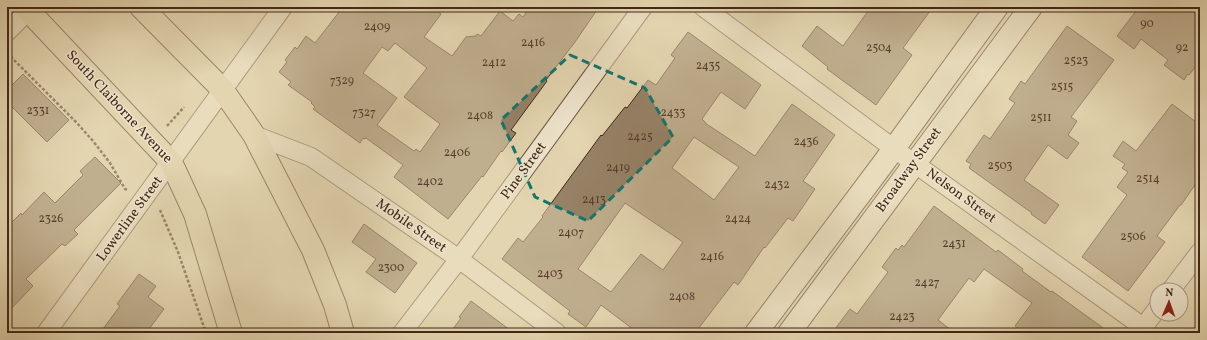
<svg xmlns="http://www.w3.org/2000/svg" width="1207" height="340" font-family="Vollkorn,serif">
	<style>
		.building { fill: #968267; stroke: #422818; fill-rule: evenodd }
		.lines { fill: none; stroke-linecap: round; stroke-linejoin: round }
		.street-casing { stroke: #6a533e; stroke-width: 20 }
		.secondary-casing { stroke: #422818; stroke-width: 24 }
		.primary-casing { stroke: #422818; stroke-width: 24 }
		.path { stroke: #422818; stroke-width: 2.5; stroke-dasharray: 3 2; stroke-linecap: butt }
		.street { stroke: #ede4cc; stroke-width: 18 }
		.secondary { stroke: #ede4cc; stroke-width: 22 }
		.primary { stroke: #e3d5b0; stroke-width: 22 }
		.marked { fill: none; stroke: #0f766e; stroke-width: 3; stroke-dasharray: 8 5; stroke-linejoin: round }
		.labels { text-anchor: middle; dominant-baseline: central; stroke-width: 3; stroke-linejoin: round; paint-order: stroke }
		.number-label { font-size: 12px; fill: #573e2c }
		.street-label { font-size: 14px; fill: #422818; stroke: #ede4cc }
	</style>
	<rect width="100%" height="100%" fill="#e3d5b0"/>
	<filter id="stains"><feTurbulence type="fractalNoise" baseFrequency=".005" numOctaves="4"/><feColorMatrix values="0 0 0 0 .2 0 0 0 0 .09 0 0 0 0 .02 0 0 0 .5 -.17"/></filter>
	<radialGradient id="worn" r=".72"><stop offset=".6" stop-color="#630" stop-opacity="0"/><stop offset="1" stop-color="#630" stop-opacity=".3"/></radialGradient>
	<path class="building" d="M343,7H432L441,14L424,37L452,56L466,37L476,36L477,34L481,36L500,11L513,21L519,14L523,17L530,7H599L575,42L546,80L547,81L511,130L516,133L502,152L501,151L483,177L482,176L448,219L394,177L403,165L366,138L364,139L363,138L360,143L313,109L315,107L311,103L312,102L288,85L291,82L279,72L287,62L285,60L295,47L297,49L306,36L315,43ZM395,43L427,68L404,97L440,124L420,152L416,149L414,151L377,125L397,98L363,73L382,47L388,51Z
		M871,7H933L903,48L912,55L876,105L827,69L828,67L802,46L817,26L843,46Z
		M1139,7H1200V61L1189,75L1188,74L1184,80L1164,65L1168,60L1141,39L1134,49L1117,36Z
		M1067,26L1114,60L1071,117L1077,121L1068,135L1079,143L1067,159L1048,145L1024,180L1059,205L1045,224L1031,214L1032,213L969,168L971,164L966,161L984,135L990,139L1015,103L1009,99L1021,81L1025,84Z
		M688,32L761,85L745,109L721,92L702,119L705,122V123L755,156L792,104L835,135L803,181L815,189L793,221L788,218L765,248L764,247L738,285L734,282L695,333H638L601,305L586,327L568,314L570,311L502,259L518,238L523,242L543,217L542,216L601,135L602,136L625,107L627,108L648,80L656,85L675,58L671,55ZM694,137L739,167L714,200L672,168ZM625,203L683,242L663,270L641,254L611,292L578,269Z
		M23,74L69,120L47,142L7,102V90Z
		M1172,104L1200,125V178L1181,205H1180L1157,236L1165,242L1128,291L1082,257L1127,195L1117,187L1128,172L1122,168L1125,164L1113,156L1123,141L1136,151Z
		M95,157L121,183L74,230L78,234L65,246L62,244L26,279L33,286L7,313V227L21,213L22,215L44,192L55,203L83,175L80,171Z
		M934,206L996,252L998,250L1023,269L1022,271L1051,292L1052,291L1110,333H1024L1015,326L1032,303L984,269L974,282L969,278L938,320L955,333H832L850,309L857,314L888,272L882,267L896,248L898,250L902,245L904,247Z
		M364,224L417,263L395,293L366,272L376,259L352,242Z
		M139,274L156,286L148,297L164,309L146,333H100L120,306L117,304Z
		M471,301L514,333H450L461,318L459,317Z"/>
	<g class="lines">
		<g class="street-casing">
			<path id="street" d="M703,7L893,148L1143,327
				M7,32L32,7
				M254,135L311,157L459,259L557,333
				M1171,290L1200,252
				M46,333L283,7
				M402,333L459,259L643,7
				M1139,333L1157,309"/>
		</g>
		<g class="secondary-casing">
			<path id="secondary" d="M756,333L882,165L997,7
				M789,333L1031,7"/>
		</g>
		<g class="primary-casing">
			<path id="primary" d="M25,7L171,162L195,214L231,333
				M141,7L222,89L254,135L313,250L335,305L343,333"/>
		</g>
		<path class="path" d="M7,53L76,122L93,141L110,163L125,189L127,190
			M167,126L184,107
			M160,210L178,252L206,333"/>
		<use href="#street" class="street"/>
		<use href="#secondary" class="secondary"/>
		<use href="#primary" class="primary"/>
	</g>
	<path d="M0 0H1207V340H0ZM570,55L645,88L673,137L588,221L535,197L501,120Z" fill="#e3d5b0" fill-opacity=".55" fill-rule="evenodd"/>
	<path class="marked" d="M570,55L645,88L673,137L588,221L535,197L501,120Z"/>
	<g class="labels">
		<g class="number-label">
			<text x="1147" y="24">90</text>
			<text x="377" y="27">2409</text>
			<text x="533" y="43">2416</text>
			<text x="879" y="48">2504</text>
			<text x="1182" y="48">92</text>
			<text x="1076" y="61">2523</text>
			<text x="494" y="63">2412</text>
			<text x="708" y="66">2435</text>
			<text x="342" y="81">7329</text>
			<text x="1062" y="87">2515</text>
			<text x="38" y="111">2331</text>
			<text x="364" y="113">7327</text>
			<text x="673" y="113">2433</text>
			<text x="480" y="116">2408</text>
			<text x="1041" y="118">2511</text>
			<text x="640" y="137">2425</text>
			<text x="806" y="142">2436</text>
			<text x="457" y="153">2406</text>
			<text x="1000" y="166">2503</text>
			<text x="618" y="168">2419</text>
			<text x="1148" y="179">2514</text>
			<text x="430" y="182">2402</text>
			<text x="777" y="185">2432</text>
			<text x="594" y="200">2413</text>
			<text x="51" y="219">2326</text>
			<text x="738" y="219">2424</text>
			<text x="571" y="233">2407</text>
			<text x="1133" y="237">2506</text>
			<text x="954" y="244">2431</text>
			<text x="712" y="257">2416</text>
			<text x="391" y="268">2300</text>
			<text x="550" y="274">2403</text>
			<text x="927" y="283">2427</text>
			<text x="682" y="297">2408</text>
			<text x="902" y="317">2423</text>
		</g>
		<g class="street-label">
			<text transform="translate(119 107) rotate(47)">South Claiborne Avenue</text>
			<text transform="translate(909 170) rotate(-54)">Broadway Street</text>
			<text transform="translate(524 171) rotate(-54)">Pine Street</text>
			<text transform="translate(961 196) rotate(36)">Nelson Street</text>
			<text transform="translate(130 219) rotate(-54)">Lowerline Street</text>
			<text transform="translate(411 226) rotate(35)">Mobile Street</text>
		</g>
	</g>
	<rect width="1207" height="340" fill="none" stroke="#e3d5b0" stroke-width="24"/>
	<rect x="8" y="8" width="1191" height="324" fill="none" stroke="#422818" stroke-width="2"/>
	<rect x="12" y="12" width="1183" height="316" fill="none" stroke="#422818"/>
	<g transform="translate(1169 302) rotate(2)"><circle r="19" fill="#ede4cc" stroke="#a99984"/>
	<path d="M0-3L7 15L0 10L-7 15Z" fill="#8f2418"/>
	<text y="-6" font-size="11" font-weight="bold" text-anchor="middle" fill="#422818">N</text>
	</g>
	<rect width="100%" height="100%" filter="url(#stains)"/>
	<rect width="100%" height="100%" fill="url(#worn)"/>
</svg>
